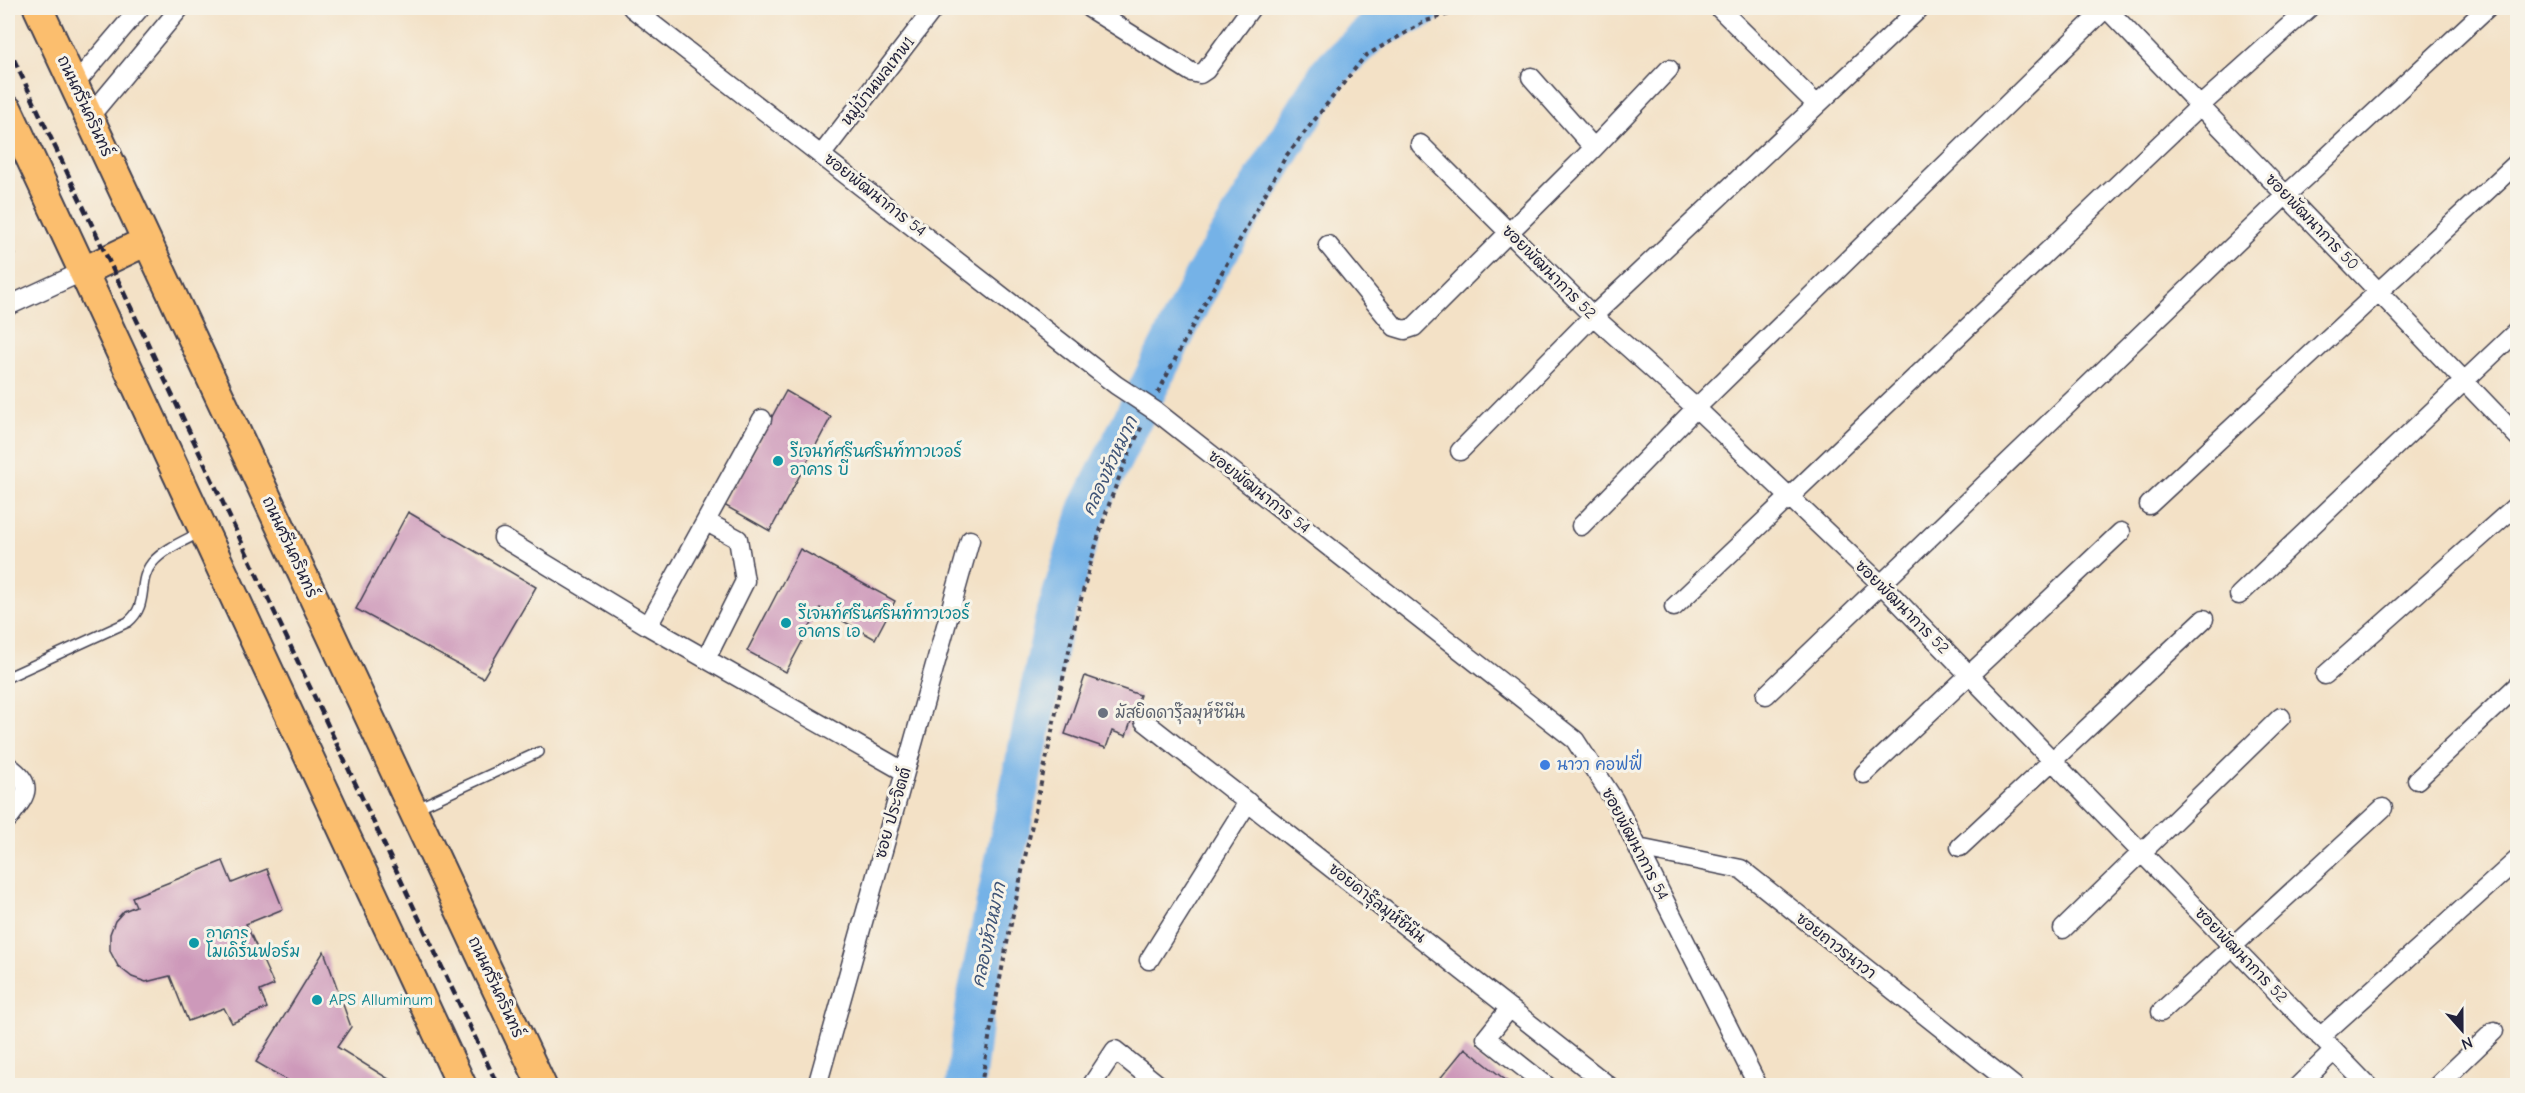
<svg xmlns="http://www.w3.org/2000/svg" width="2525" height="1093" font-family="'Comic Neue','Playpen Sans Thai',sans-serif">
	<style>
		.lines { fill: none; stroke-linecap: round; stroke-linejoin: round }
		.river { stroke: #74b2e7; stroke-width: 39 }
		.building { fill: #cd99ba }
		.service-casing { stroke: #413f50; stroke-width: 12 }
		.minor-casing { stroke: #413f50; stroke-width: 21 }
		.primary-casing { stroke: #413f50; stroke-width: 32 }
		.path { stroke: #413f50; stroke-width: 4; stroke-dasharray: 4.5 4.5; stroke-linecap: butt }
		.service { stroke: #fff; stroke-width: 9 }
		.minor { stroke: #fff; stroke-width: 18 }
		.primary { stroke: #fbbe6e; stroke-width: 28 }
		.rail { stroke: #22223b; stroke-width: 4.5; stroke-dasharray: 9 4.5; stroke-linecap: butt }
		.culture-dot { fill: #0f9aa8; stroke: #f7f3e8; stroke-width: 2 }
		.worship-dot { fill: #6b7280; stroke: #f7f3e8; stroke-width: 2 }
		.shop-dot { fill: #3f7fe0; stroke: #f7f3e8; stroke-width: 2 }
		.labels { text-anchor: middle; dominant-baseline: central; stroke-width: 6; stroke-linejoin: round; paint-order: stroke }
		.street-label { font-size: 16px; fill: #22223b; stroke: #f7f3e8 }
		.culture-label { font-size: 16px; fill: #0d838f; stroke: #f7f3e8; text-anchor: start }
		.worship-label { font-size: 16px; fill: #5b616d; stroke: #f7f3e8; text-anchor: start }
		.shop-label { font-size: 16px; fill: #366cbe; stroke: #f7f3e8; text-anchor: start }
		.water-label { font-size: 18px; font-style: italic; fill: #3f5477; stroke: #f7f3e8 }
	</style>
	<rect width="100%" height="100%" fill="#f7f3e8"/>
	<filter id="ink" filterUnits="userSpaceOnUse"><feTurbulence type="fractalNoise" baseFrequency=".0167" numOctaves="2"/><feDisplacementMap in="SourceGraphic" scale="12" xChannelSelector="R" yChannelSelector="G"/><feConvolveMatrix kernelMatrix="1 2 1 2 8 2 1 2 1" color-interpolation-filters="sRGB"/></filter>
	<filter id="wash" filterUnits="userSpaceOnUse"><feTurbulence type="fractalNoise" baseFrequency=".008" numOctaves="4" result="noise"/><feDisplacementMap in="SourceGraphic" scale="24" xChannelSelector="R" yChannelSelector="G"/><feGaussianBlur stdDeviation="1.35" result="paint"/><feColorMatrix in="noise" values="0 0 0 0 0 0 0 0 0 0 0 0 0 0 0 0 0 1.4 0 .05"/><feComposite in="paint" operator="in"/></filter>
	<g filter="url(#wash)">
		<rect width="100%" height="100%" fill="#f3e1c6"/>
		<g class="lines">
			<path class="river" d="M965,1086L976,998L1054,620L1088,509L1204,276L1331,70L1373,31L1422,8"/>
		</g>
		<g id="blocks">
			<path class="building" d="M786,391L831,417L770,531L724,505Z
				M408,512L536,587L483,678L356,609Z
				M800,549L895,601L875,639L820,608L786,672L747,651Z
				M1085,676L1140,695L1126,736L1112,731L1106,748L1065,734Z
				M223,861L232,883L267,869L283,909L246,924L274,985L260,991L267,1008L232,1023L224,1008L188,1021L170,976L146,982L132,977L118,966L110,951V934L115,921L124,911L136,906L132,897Z
				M324,951L351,1027L337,1047L400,1086H297L256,1062Z
				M1465,1048L1513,1086H1434Z"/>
		</g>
	</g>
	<g filter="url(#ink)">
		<use href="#blocks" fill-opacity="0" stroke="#413f50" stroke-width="1.5"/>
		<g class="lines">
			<g class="service-casing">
				<path id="service" d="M8,253L10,252
					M8,677L128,622C150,604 136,583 152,563C164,549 184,541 199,533
					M415,809L539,752"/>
			</g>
			<g class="minor-casing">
				<path id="minor" d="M632,8L1116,385L1157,412L1575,740L1614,800L1758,1086
					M1089,8L1191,72L1200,74L1206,70L1251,8
					M1719,8L1817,105
					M1531,77L1594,148
					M75,84L140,8
					M90,116L180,8
					M1420,144L1593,316L1696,408L1882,585L2368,1086
					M822,154L934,8
					M1328,245L1395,327L1405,330L1414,327L1594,148L1669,69
					M8,306L84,271
					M1460,451L1593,316L1920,8
					M2149,505L2518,162
					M1581,526L1696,408L2106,8L2518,437
					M503,538L648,626L905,772
					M2239,595L2518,330
					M1674,607L2201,105L2309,8
					M648,626L762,419
					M706,659L745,581L738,539L707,522
					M2325,675L2518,504
					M1766,695L2286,195L2487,8
					M1144,721L1609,1086
					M8,766C37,786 25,796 8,819
					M1864,774L2121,532
					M2417,780L2518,685
					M1960,847L2204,619
					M1638,848L1741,869L2014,1086
					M2063,929L2281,717
					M1149,960L1248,802
					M1510,1008L1486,1038L1547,1086
					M2161,1012L2383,808
					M2320,1037L2518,859
					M817,1086L970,540
					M1091,1086L1115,1050L1160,1086
					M2298,1086L2334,1051
					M2437,1086L2494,1031"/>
			</g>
			<g class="primary-casing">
				<path id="primary" d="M38,8L542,1086
					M8,110L462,1086
					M84,271L147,241"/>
			</g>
			<path class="path" d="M1158,393L1189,332L1286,156L1365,56L1426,21L1470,8
				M981,1086C999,973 1024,862 1048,751C1071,640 1092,525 1143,424"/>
			<use href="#service" class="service"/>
			<use href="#minor" class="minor"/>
			<use href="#primary" class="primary"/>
			<path class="rail" d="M8,47L498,1086"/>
		</g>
	</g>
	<g class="culture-dot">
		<circle cx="778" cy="461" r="6"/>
		<circle cx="786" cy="623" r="6"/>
		<circle cx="194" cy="943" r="6"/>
		<circle cx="317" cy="1000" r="6"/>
	</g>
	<circle class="worship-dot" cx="1103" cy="713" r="6"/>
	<circle class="shop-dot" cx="1545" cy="765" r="6"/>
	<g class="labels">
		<g class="street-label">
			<text transform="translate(878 81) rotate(-52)">หมู่บ้านพลเทพ1</text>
			<text transform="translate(85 106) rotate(65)">ถนนศรีนครินทร์</text>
			<text transform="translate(875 195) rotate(38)">ซอยพัฒนาการ 54</text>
			<text transform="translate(2312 222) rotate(46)">ซอยพัฒนาการ 50</text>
			<text transform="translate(1549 272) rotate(45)">ซอยพัฒนาการ 52</text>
			<text transform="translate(1259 492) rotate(38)">ซอยพัฒนาการ 54</text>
			<text transform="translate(290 547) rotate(65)">ถนนศรีนครินทร์</text>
			<text transform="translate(1902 607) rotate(45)">ซอยพัฒนาการ 52</text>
			<text transform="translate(893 813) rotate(-74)">ซอย ประจิตต์</text>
			<text transform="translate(1635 844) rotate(62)">ซอยพัฒนาการ 54</text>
			<text transform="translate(1377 903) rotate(38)">ซอยดารุ๊ลมุห์ซีนีน</text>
			<text transform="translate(1836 946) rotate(38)">ซอยถาวรนาวา</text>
			<text transform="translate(2241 955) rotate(46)">ซอยพัฒนาการ 52</text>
			<text transform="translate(496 987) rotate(65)">ถนนศรีนครินทร์</text>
		</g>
		<g class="culture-label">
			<text x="790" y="452">รีเจนท์ศรีนศรินท์ทาวเวอร์<tspan x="790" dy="18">อาคาร บี</tspan></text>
			<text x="798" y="614">รีเจนท์ศรีนศรินท์ทาวเวอร์<tspan x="798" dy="18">อาคาร เอ</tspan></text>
			<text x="206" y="934">อาคาร<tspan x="206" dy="18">โมเดิร์นฟอร์ม</tspan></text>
			<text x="329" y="1000">APS Alluminum</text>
		</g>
		<g class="worship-label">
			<text x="1115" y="713">มัสยิดดารุ๊ลมุห์ซีนีน</text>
		</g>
		<g class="shop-label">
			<text x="1557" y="765">นาวา คอฟฟี่</text>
		</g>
		<g class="water-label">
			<text transform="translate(1110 466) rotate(-65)">คลองหัวหมาก</text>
			<text transform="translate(989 935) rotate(-78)">คลองหัวหมาก</text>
		</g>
	</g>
	<rect width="2525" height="1093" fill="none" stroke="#f7f3e8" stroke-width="30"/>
	<g transform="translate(2462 1030) rotate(159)" stroke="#f7f3e8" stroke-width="4.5" paint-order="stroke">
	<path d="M0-4.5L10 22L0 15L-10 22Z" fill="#22223b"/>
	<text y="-9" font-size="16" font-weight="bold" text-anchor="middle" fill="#22223b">N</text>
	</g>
</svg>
